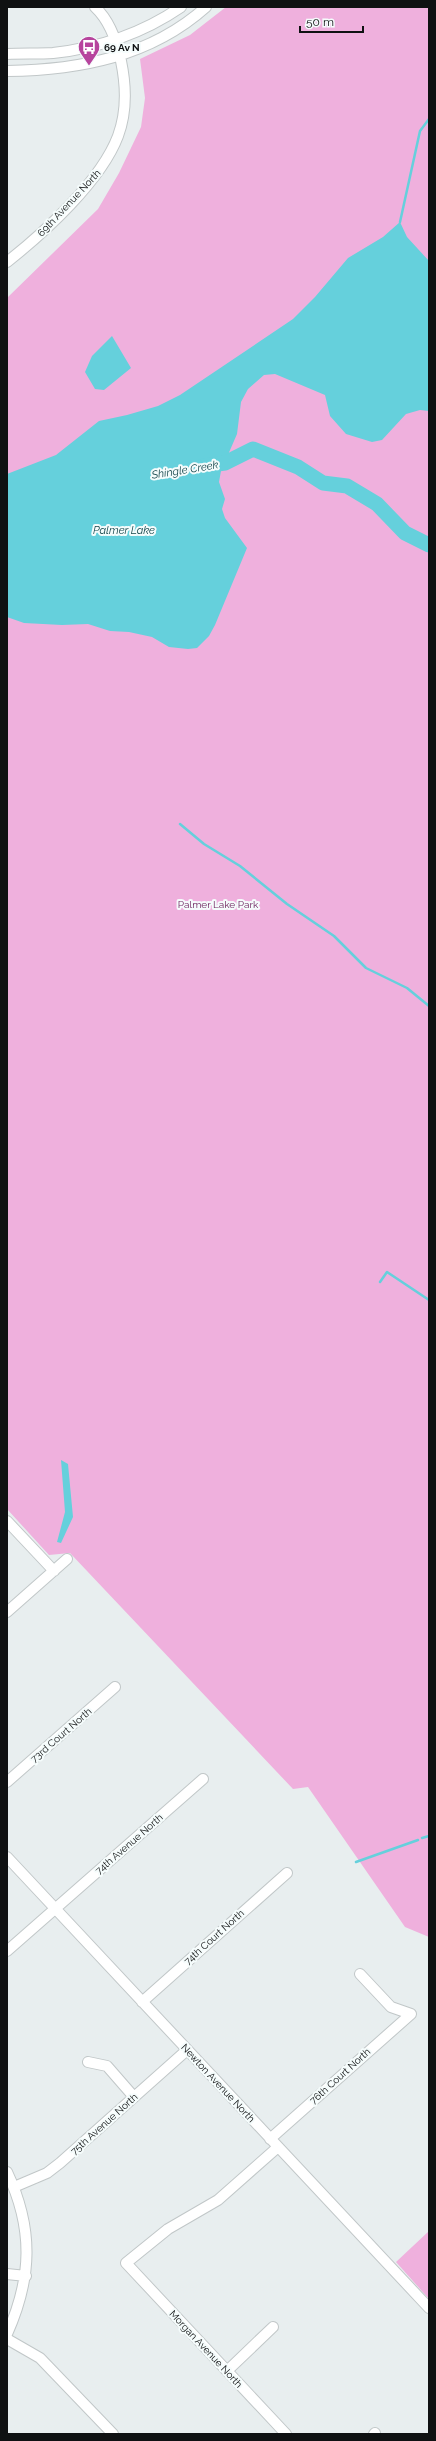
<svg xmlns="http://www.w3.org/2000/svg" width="436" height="2441" font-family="Raleway,sans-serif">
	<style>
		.green { fill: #efb0dd }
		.water { fill: #65d0dc }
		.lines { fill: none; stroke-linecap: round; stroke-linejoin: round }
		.stream { stroke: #65d0dc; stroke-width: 2.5 }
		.river { stroke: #65d0dc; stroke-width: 15 }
		.minor-casing { stroke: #c1c7c8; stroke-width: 12 }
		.minor { stroke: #fff; stroke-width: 10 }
		.labels { text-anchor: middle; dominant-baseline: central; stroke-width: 4; stroke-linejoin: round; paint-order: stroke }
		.poi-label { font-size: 10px; font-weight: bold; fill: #0f1112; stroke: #f5fcfc; text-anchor: start }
		.street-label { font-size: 10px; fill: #0f1112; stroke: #f5fcfc }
		.park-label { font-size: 10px; fill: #6b1e5a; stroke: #f5fcfc }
		.water-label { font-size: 11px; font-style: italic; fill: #13454a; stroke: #f5fcfc }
	</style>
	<rect width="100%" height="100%" fill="#e8eeef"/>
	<path class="green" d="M226,7H429V1937L405,1927L308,1787L293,1789L70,1553L49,1555L7,1509V298L98,209L119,173L141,127L145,98L140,59L190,35Z
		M429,2231V2299L396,2262Z"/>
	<path class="water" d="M400,222L407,237L429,261V411L420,410L406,414L382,440L372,442L346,434L330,416L325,395L275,374L264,375L248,389L241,402L237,434L221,471L219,482L225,499L222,509L225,518L247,548L215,625L209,636L197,648L188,649L169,647L152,637L129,632L110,631L88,624L62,625L24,623L7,617V474L56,455L99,421L127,415L158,406L180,395L293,319L315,297L348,258L383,237Z
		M112,336L131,368L104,390L95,389L85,372L92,356Z
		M61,1460L68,1464L73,1517L61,1543L57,1542L65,1512Z"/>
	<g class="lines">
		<path class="stream" d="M400,222L420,131L429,119
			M180,824L204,844L240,866L287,904L334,936L366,968L407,988L429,1006
			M380,1282L387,1272L429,1300
			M422,1838L429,1836
			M356,1862L418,1840"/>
		<path class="river" d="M203,466L225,463L253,449L298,467L323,483L347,486L377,504L405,533L429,545"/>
		<g class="minor-casing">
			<path id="minor" d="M7,54C22,53 38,54 53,53C99,48 143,33 181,7
				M7,71C79,70 150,57 206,7
				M7,262C45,232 101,181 118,136C127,112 126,85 121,61C117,42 109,20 95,7
				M7,1521L54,1571
				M7,1612L67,1559
				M7,1782L115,1687
				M7,1857L429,2308
				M7,1951L203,1779
				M142,2002L287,1873
				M88,2062L107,2066L134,2097
				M270,2139L411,2014L391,2007L360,1974
				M278,2147L218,2200L168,2229L126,2263L286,2434
				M7,2172C34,2229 32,2278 7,2334
				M14,2187L47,2173L60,2163L187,2050
				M7,2274L26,2276
				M7,2339L40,2358L113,2434
				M227,2371L273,2327
				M374,2434L375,2433"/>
		</g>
		<use href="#minor" class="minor"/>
	</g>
	<defs>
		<g id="bus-pin" transform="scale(1.15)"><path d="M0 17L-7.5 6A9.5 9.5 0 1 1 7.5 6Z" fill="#b7449d" stroke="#f5fcfc"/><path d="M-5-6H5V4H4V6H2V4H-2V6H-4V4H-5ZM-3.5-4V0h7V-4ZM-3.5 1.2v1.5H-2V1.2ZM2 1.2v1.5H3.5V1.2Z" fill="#fff"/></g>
	</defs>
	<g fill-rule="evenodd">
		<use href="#bus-pin" x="89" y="47"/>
	</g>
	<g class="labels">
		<g class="poi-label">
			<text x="104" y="47">69 Av N</text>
		</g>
		<g class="street-label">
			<text transform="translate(69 203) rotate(-47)">69th Avenue North</text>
			<text transform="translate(61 1735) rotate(-41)">73rd Court North</text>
			<text transform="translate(129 1844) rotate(-41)">74th Avenue North</text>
			<text transform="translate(214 1937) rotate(-42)">74th Court North</text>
			<text transform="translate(340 2076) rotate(-42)">76th Court North</text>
			<text transform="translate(218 2083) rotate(47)">Newton Avenue North</text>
			<text transform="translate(104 2124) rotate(-42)">75th Avenue North</text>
			<text transform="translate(206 2349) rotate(47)">Morgan Avenue North</text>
		</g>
		<g class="park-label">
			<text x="218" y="904">Palmer Lake Park</text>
		</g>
		<g class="water-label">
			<text transform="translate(185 470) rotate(-9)">Shingle Creek</text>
			<text x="124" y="530">Palmer Lake</text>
		</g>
	</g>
	<rect width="436" height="2441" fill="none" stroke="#0f1112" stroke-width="16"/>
	<path d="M300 26v6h63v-6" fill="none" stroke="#0f1112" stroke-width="2"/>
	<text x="306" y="26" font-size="12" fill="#0f1112" stroke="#f5fcfc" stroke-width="3" paint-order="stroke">50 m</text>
</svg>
